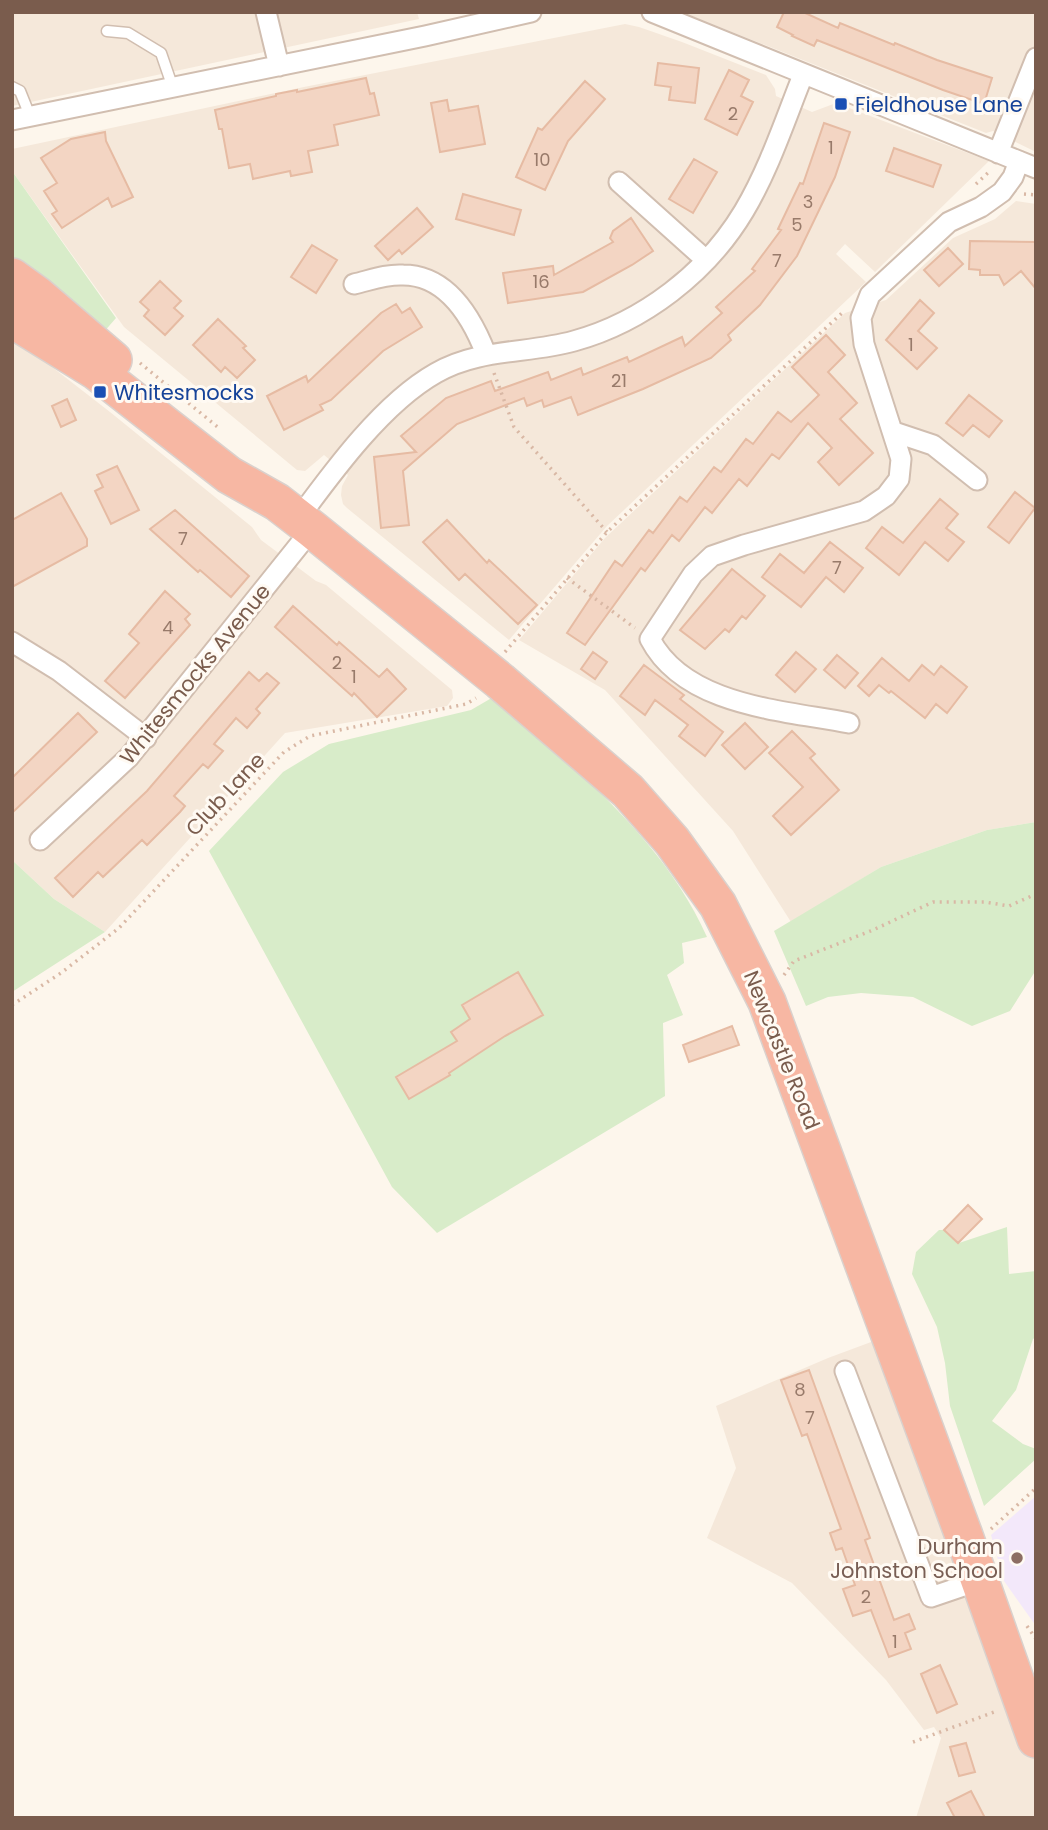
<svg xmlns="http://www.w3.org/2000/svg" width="1048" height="1830" font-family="Poppins,sans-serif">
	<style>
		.residential { fill: #f5e8da }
		.education { fill: #f3e8fa }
		.green { fill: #d8ecc9 }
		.building { fill: #f3d5c3; stroke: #e6bba3; stroke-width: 2 }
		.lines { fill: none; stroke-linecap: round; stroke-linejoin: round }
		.lane-casing { stroke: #d1beb0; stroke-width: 13 }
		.street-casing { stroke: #d1beb0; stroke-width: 23 }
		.highway-casing { stroke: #dad1cd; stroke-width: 40 }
		.path { stroke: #d9b8a5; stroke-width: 3.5; stroke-dasharray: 2 5; stroke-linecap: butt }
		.lane { stroke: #fff; stroke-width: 10 }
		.street { stroke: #fff; stroke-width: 19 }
		.highway { stroke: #f7b7a3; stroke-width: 37 }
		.transit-dot { fill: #1a4fb4; stroke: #fffaf3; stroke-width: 2.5 }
		.education-dot { fill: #8d6e63; stroke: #fffaf3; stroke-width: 2.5 }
		.labels { text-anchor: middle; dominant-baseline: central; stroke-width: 6; stroke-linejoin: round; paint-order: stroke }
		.number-label { font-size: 18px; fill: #987a6a }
		.transit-label { font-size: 21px; fill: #164399; stroke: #fffaf3; text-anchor: start }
		.street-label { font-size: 21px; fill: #7a5c4d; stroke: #fffaf3 }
		.education-label { font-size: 21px; fill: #785e54; stroke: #fffaf3; text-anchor: end }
	</style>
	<rect width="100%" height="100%" fill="#fdf6ec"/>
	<path class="residential" d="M12,12H417L419,19L12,106Z
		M682,12H1036V152L993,131L986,133Z
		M625,24L639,27L682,42L766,75L775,89L776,96L812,112L836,103L989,161L875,272L845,244L836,254L866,282L607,526L509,640L347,508L343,504L341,495L342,486L348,475L324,455L305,471L297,470L124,327L12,171V149L304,87Z
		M1016,201L1036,204V822L987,830L881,867L791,922L733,831L605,690L519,640L605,538L845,313L886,300L953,238L995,219Z
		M12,341L43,360L110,412L252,527L261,540L316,581L326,585L452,690L453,698L447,706L285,733L105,932L54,899L12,860Z
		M890,1335L1036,1739V1818H916L941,1738L934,1727L924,1730L886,1680L792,1583L707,1538L736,1468L716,1406L828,1358Z"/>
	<path class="education" d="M1036,1496V1626L1004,1581L991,1535Z"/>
	<path class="green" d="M12,171L116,318L103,333L12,261Z
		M495,696C573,768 663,838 707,937L682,943L684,963L667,975L683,1015L663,1023L665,1096L437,1233L392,1187L209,851L283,772L329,744L471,710Z
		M1036,822V970L1010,1011L972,1026L913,997L861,993L828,997L806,1006L774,931L881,867L987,830Z
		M12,860L54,899L105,932L12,992Z
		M1007,1227L1009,1274L1036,1271V1337L1033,1339L1016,1390L992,1421L1023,1444L1036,1449V1459L984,1506L950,1406L945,1363L937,1327L912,1274L916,1252L939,1230H944L959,1243Z"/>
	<path class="building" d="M784,12H803L838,28L840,23L894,45L895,43L937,60L992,78L984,104L943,90L817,40L814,46L792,36L793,35L777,27Z
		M658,63L699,68L695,103L669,100L671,87L655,85Z
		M729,70L749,80L741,96L753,102L737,135L705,119Z
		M366,78L370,94L374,93L379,115L334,125L338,145L308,151L312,172L291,176L290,171L253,179L250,164L229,168L222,129H219L215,110L276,96V94L297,90V92Z
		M585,81L605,99L568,141L545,190L516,177L538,128L542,130Z
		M447,100L449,111L478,106L485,144L440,152L431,103Z
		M824,123L850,132L835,177L797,256L760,305L728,335L731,340L711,358L643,389L578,415L571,397L544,407L542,400L527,406L524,398L457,424L403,471L409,525L381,528L374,457L416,452L401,436L446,398L491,381L495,391L548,372L551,380L581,368L583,375L627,357L629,362L682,337L685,346L722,313L716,307L755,271L752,269L781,230L778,229L800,183L803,184Z
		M105,132L106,141L133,197L112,207L108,198L62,228L52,214L57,211L44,191L57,183L41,158L71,139Z
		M894,148L941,165L933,187L886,171Z
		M694,159L717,172L693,213L669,199Z
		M463,194L521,210L514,235L456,219Z
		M417,208L433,227L402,254L399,250L388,260L375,246Z
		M631,218L653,251L632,265L583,292L508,303L503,273L553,266L554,275L613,242L610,238L613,231Z
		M970,241L1036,242V289L1021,271L1004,285L999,275H980V270L969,269Z
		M312,245L337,260L316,293L291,277Z
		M948,248L963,264L939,286L924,270Z
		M160,281L181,301L174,308L183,316L165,335L144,316L149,310L140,302Z
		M920,300L934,313L918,331L937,348L917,369L886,340Z
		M396,304L402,313L410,308L422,327L383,351L331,400L320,405L323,410L284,430L267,396L306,376L308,382L381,313Z
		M218,319L246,346L243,348L255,360L237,378L225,367L221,372L193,345Z
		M826,335L845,355L828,372L857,403L840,419L873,453L839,485L818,462L832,448L808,423L779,459L772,454L747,486L739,479L712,513L705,507L679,541L672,535L645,571L641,568L585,645L567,633L615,561L622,566L649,530L653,533L680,497L687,502L714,467L721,472L746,439L753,444L778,412L791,422L819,395L792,367Z
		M969,395L1002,421L989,437L973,425L963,436L946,423Z
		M67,399L76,420L61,427L52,406Z
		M117,466L139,510L111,524L95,491L103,487L97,475Z
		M1015,492L1035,508L1009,543L988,527Z
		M61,493L87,539V546L12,587V520Z
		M940,499L958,514L946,528L964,542L948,561L925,542L899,575L866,548L882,527L903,543Z
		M175,510L249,576L231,597L200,570L198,572L150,529Z
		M447,520L487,563L489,560L537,605L518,624L465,574L459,580L423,542Z
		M830,542L863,568L844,592L826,577L801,607L762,577L780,554L804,573Z
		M732,569L765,596L746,619L742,616L729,632L725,629L705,649L680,630Z
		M165,591L190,614L185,619L190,625L125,698L105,681L139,643L129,634Z
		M293,606L337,645L339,642L379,677L387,669L406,689L377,717L354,693L352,696L275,627Z
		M593,652L607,662L595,679L581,669Z
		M796,652L816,669L795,692L776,675Z
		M837,655L858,673L845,688L824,670Z
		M882,658L909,681L922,665L934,675L941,666L967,687L947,713L936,704L925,718L891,691L889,693L879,685L869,696L858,686Z
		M644,665L684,695L680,699L723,732L705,756L679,736L688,725L655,700L645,715L620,696Z
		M249,672L259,681L267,673L279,683L256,709L260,713L247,728L236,718L214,744L223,751L208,768L203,764L174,796L185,806L180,812L147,845L142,840L103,877L98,872L73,897L55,878L147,791Z
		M78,713L97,732L12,813V778Z
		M745,723L768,747L745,769L722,745Z
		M792,731L815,754L810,758L839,790L791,835L773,816L803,787L769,753Z
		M518,972L543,1015L505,1036L449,1073L450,1075L409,1099L396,1077L457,1041L451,1032L470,1019L462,1005Z
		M732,1026L739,1045L689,1062L683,1045Z
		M968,1205L982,1219L958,1243L944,1230Z
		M809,1370L870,1538L865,1540L894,1620L909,1614L915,1629L905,1633L911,1649L889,1657L871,1610L853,1616L843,1589L855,1585L842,1548L836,1550L830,1533L841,1529L807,1434L802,1436L781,1380Z
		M940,1665L957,1704L937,1713L921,1674Z
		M966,1743L975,1772L959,1776L950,1747Z
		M971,1791L985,1818H955L947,1803Z"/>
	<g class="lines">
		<g class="lane-casing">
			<path id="lane" d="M107,31L128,33L161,53L173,88
				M12,87L20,91L30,116"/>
		</g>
		<g class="street-casing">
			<path id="street" d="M266,12L279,66
				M652,12L1036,168
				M12,120L425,36L531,12
				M998,153L1036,58
				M619,182L706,260
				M354,284C371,280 386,274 403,275C448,275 472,318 486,354
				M894,432L933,445L977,480
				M298,519C334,470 383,403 436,373C479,348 528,354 574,341C643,322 707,273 744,211C769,169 785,120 803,75
				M12,642L59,671L146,738
				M849,723C782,710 685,706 650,639L693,574L712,556L744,545L864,511L886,496L899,479L901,459L864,344L861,318L870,295L949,222L981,207L1002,192L1013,177L1019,161
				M40,840L129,757L312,529
				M845,1371L931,1597L978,1581"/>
		</g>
		<g class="highway-casing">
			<path id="highway" d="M12,277L37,295L113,360
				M12,319L96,371L229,475L277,502L312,529L500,681L628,791L672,841L718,905L767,1002L963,1533L1036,1739"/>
		</g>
		<path class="path" d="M976,184L991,170
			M1024,194L1036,195
			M140,363L220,429
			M494,373L514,427L607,532
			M567,578L635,628
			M505,652L607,532L842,313
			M784,975L794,961L873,930L933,902H985L1009,906L1036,894
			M12,1005L61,973L119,928L284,752L310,736L466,704L476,698
			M991,1529L1036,1488
			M1027,1626L1036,1639
			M913,1742L997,1711"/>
		<use href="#lane" class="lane"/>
		<use href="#street" class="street"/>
		<use href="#highway" class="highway"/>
	</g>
	<g class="transit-dot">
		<rect x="834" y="97" width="14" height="14" rx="3.5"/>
		<rect x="93" y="385" width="14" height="14" rx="3.5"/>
	</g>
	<circle class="education-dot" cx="1017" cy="1558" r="7"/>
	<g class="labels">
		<g class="number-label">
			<text x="733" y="113">2</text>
			<text x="831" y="147">1</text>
			<text x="542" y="159">10</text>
			<text x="808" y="201">3</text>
			<text x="797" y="224">5</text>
			<text x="777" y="260">7</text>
			<text x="541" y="281">16</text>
			<text x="911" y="344">1</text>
			<text x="619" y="380">21</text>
			<text x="183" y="538">7</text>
			<text x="837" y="567">7</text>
			<text x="168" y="627">4</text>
			<text x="337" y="662">2</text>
			<text x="354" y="676">1</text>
			<text x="800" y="1389">8</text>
			<text x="810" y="1417">7</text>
			<text x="866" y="1596">2</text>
			<text x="895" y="1641">1</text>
		</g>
		<g class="transit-label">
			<text x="855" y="104">Fieldhouse Lane</text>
			<text x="114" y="392">Whitesmocks</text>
		</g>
		<g class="street-label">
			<text transform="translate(195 674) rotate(-51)">Whitesmocks Avenue</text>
			<text transform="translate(225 794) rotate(-47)">Club Lane</text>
			<text transform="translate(782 1050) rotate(68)">Newcastle Road</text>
		</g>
		<g class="education-label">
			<text x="1003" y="1546">Durham<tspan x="1003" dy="24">Johnston School</tspan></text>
		</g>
	</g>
	<rect width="1048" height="1830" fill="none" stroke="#7a5c4d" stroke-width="28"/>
</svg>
